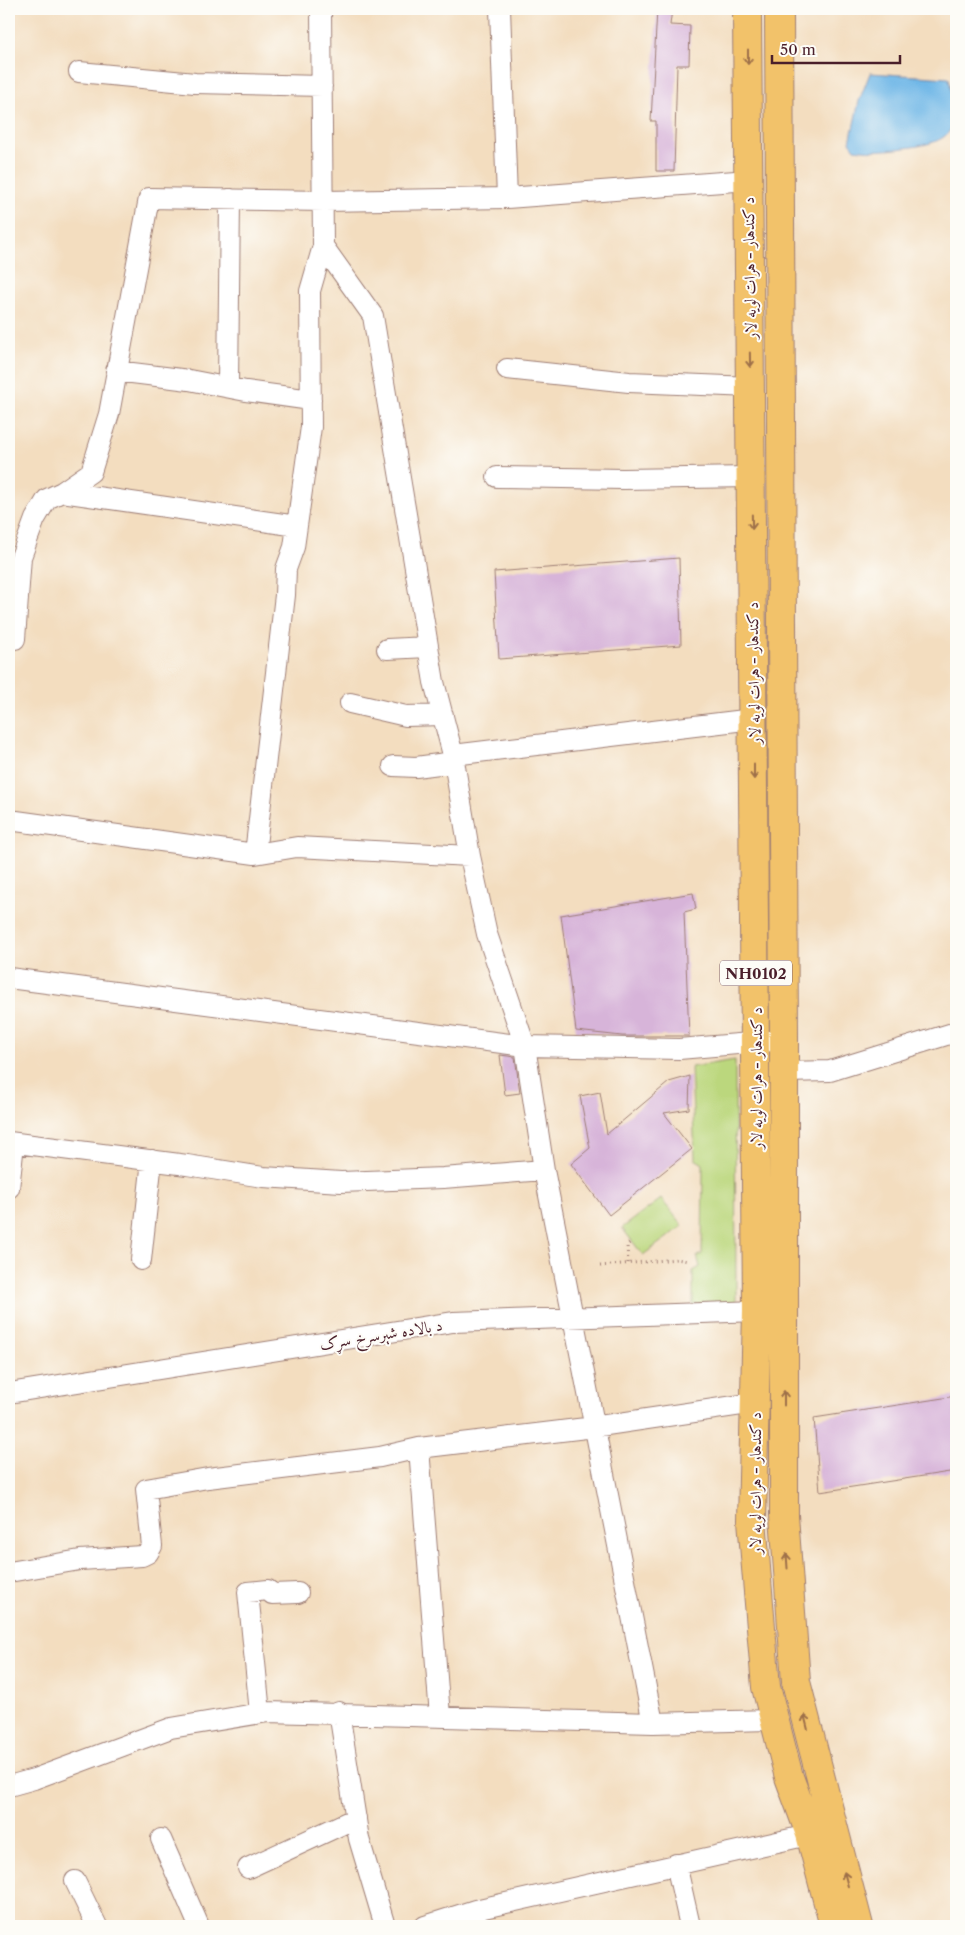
<svg xmlns="http://www.w3.org/2000/svg" width="965" height="1935" font-family="'Libre Caslon Text',Amiri,serif">
	<style>
		.green { fill: #bbd77d; stroke: #827b54 }
		.water { fill: #6fb7e7; stroke: #5c6b89 }
		.building { fill: #d7b4d9 }
		.lines { fill: none; stroke-linecap: round; stroke-linejoin: round }
		.minor-casing { stroke: #9e7e75; stroke-width: 22 }
		.trunk-casing { stroke: #9e7e75; stroke-width: 30 }
		.path { stroke: #9e7e75; stroke-width: 3; stroke-dasharray: 1 4; stroke-linecap: butt }
		.minor { stroke: #fff; stroke-width: 20 }
		.trunk { stroke: #f2c26a; stroke-width: 28 }
		.oneway { stroke: #9e704a }
		.labels { text-anchor: middle; dominant-baseline: central; stroke-width: 4; stroke-linejoin: round; paint-order: stroke }
		.shield { fill: #fdfcf7; stroke: #806168; stroke-width: 1 }
		.shield-label { font-size: 15px; font-weight: bold; fill: #4a1f2b }
		.street-label { font-size: 16px; fill: #4a1f2b; stroke: #fdfcf7 }
	</style>
	<rect width="100%" height="100%" fill="#fdfcf7"/>
	<filter id="ink" filterUnits="userSpaceOnUse"><feTurbulence type="fractalNoise" baseFrequency=".02" numOctaves="2"/><feDisplacementMap in="SourceGraphic" scale="10" xChannelSelector="R" yChannelSelector="G"/><feConvolveMatrix kernelMatrix="1 2 1 2 8 2 1 2 1" color-interpolation-filters="sRGB"/></filter>
	<filter id="wash" filterUnits="userSpaceOnUse"><feTurbulence type="fractalNoise" baseFrequency=".0096" numOctaves="4" result="noise"/><feDisplacementMap in="SourceGraphic" scale="20" xChannelSelector="R" yChannelSelector="G"/><feGaussianBlur stdDeviation="1.12" result="paint"/><feColorMatrix in="noise" values="0 0 0 0 0 0 0 0 0 0 0 0 0 0 0 0 0 1.4 0 .05"/><feComposite in="paint" operator="in"/></filter>
	<g filter="url(#wash)">
		<rect width="100%" height="100%" fill="#f3ddbf"/>
		<path class="green" d="M735,1060L736,1304L693,1305V1271L700,1267L697,1256L702,1254L703,1164L695,1159L691,1067Z
			M661,1199L683,1226L643,1255L622,1228Z"/>
		<path class="water" d="M870,73L949,78C958,128 959,141 905,148C889,150 871,152 855,149L850,142L859,101Z"/>
		<g id="blocks">
			<path class="building" d="M657,9H672L670,25L690,26L689,65H677L674,171H656V121H651Z
				M679,558L681,645L499,659L494,572Z
				M693,893L696,909L684,912L689,1036H622L576,1031L561,915Z
				M500,1055L515,1057L520,1093L505,1095Z
				M690,1076L689,1109L664,1113L692,1149L609,1215L571,1164L590,1148L580,1096L600,1092L607,1134L669,1082Z
				M956,1396V1471L820,1492L814,1418Z"/>
		</g>
	</g>
	<g filter="url(#ink)">
		<use href="#blocks" fill-opacity="0" stroke="#9e7e75" stroke-width="1"/>
		<g class="lines">
			<g class="minor-casing">
				<path id="minor" d="M500,9L507,198
					M79,72L195,83L322,86
					M323,246L373,316L434,682L453,755L470,856L487,934L525,1046L544,1170L653,1723
					M507,369L629,382L751,387
					M116,371L189,380L246,391L311,400
					M228,386L230,199
					M497,477L623,479L751,477
					M62,492L297,526
					M9,640L15,639L21,557L35,519L47,499L62,492L91,472L109,414L149,198L324,201L507,198L749,180
					M387,649L428,647
					M350,703L406,716L443,715
					M453,755L753,719
					M393,766L416,767L454,762
					M9,820L255,854L297,847L470,856
					M255,854L285,595L286,569L294,547L311,427L310,291L323,246L321,9
					M9,978L525,1046L679,1049L784,1040
					M784,1072L830,1071L956,1032
					M9,1142L187,1165L263,1177L341,1182L443,1178L544,1170
					M9,1188L14,1144
					M141,1260L152,1160
					M9,1393L453,1322L757,1311
					M419,1448L440,1716
					M9,1572L80,1560L142,1556L148,1553L152,1546L146,1489L208,1478L380,1457L419,1448L586,1428L755,1403
					M339,1712L359,1839L385,1926
					M260,1713L248,1592L268,1590L272,1594L298,1593
					M9,1786L34,1779L171,1728L268,1712L653,1723L774,1720
					M161,1839L199,1926
					M676,1864L690,1926
					M248,1868L356,1818
					M75,1881L97,1926
					M425,1926L475,1910L822,1832"/>
			</g>
			<g class="trunk-casing">
				<path id="trunk" d="M747,9L757,1311L752,1520L766,1687L789,1777L810,1834L834,1926
					M779,9L784,1040V1515L796,1682L859,1926"/>
			</g>
			<path class="path" d="M628,1263L627,1245L632,1241
				M600,1266L677,1259L688,1261"/>
			<use href="#minor" class="minor"/>
			<use href="#trunk" class="trunk"/>
		</g>
		<defs><path id="oneway-shaft" d="M-6 0H5M1.5-3L5.5 0L1.5 3" fill="none" stroke-width="1.6" stroke-linecap="round" stroke-linejoin="round" transform="scale(1.25)"/></defs>
		<g class="oneway">
			<use href="#oneway-shaft" transform="translate(748 57) rotate(90)"/>
			<use href="#oneway-shaft" transform="translate(750 360) rotate(89)"/>
			<use href="#oneway-shaft" transform="translate(752 522) rotate(89)"/>
			<use href="#oneway-shaft" transform="translate(754 772) rotate(90)"/>
			<use href="#oneway-shaft" transform="translate(784 1398) rotate(-90)"/>
			<use href="#oneway-shaft" transform="translate(787 1561) rotate(-94)"/>
			<use href="#oneway-shaft" transform="translate(806 1722) rotate(-104)"/>
			<use href="#oneway-shaft" transform="translate(846 1879) rotate(-105)"/>
		</g>
	</g>
	<g class="labels">
		<rect class="shield" x="720" y="960.5" width="72" height="25" rx="4"/>
		<g class="shield-label">
			<text x="756" y="973">NH0102</text>
		</g>
		<g class="street-label">
			<text transform="translate(749 268) rotate(-91)">د کندهار - هرات لويه لار</text>
			<text transform="translate(753 673) rotate(-91)">د کندهار - هرات لويه لار</text>
			<text transform="translate(756 1078) rotate(-90)">د کندهار - هرات لويه لار</text>
			<text transform="translate(381 1334) rotate(-9)">د بالاده شېرسرخ سړک</text>
			<text transform="translate(755 1483) rotate(-90)">د کندهار - هرات لويه لار</text>
		</g>
	</g>
	<rect width="965" height="1935" fill="none" stroke="#fdfcf7" stroke-width="30"/>
	<path d="M772 55v8h128v-8" fill="none" stroke="#4a1f2b" stroke-width="2.5"/>
	<text x="780" y="55" font-size="15" fill="#4a1f2b" stroke="#fdfcf7" stroke-width="4" paint-order="stroke">50 m</text>
</svg>
